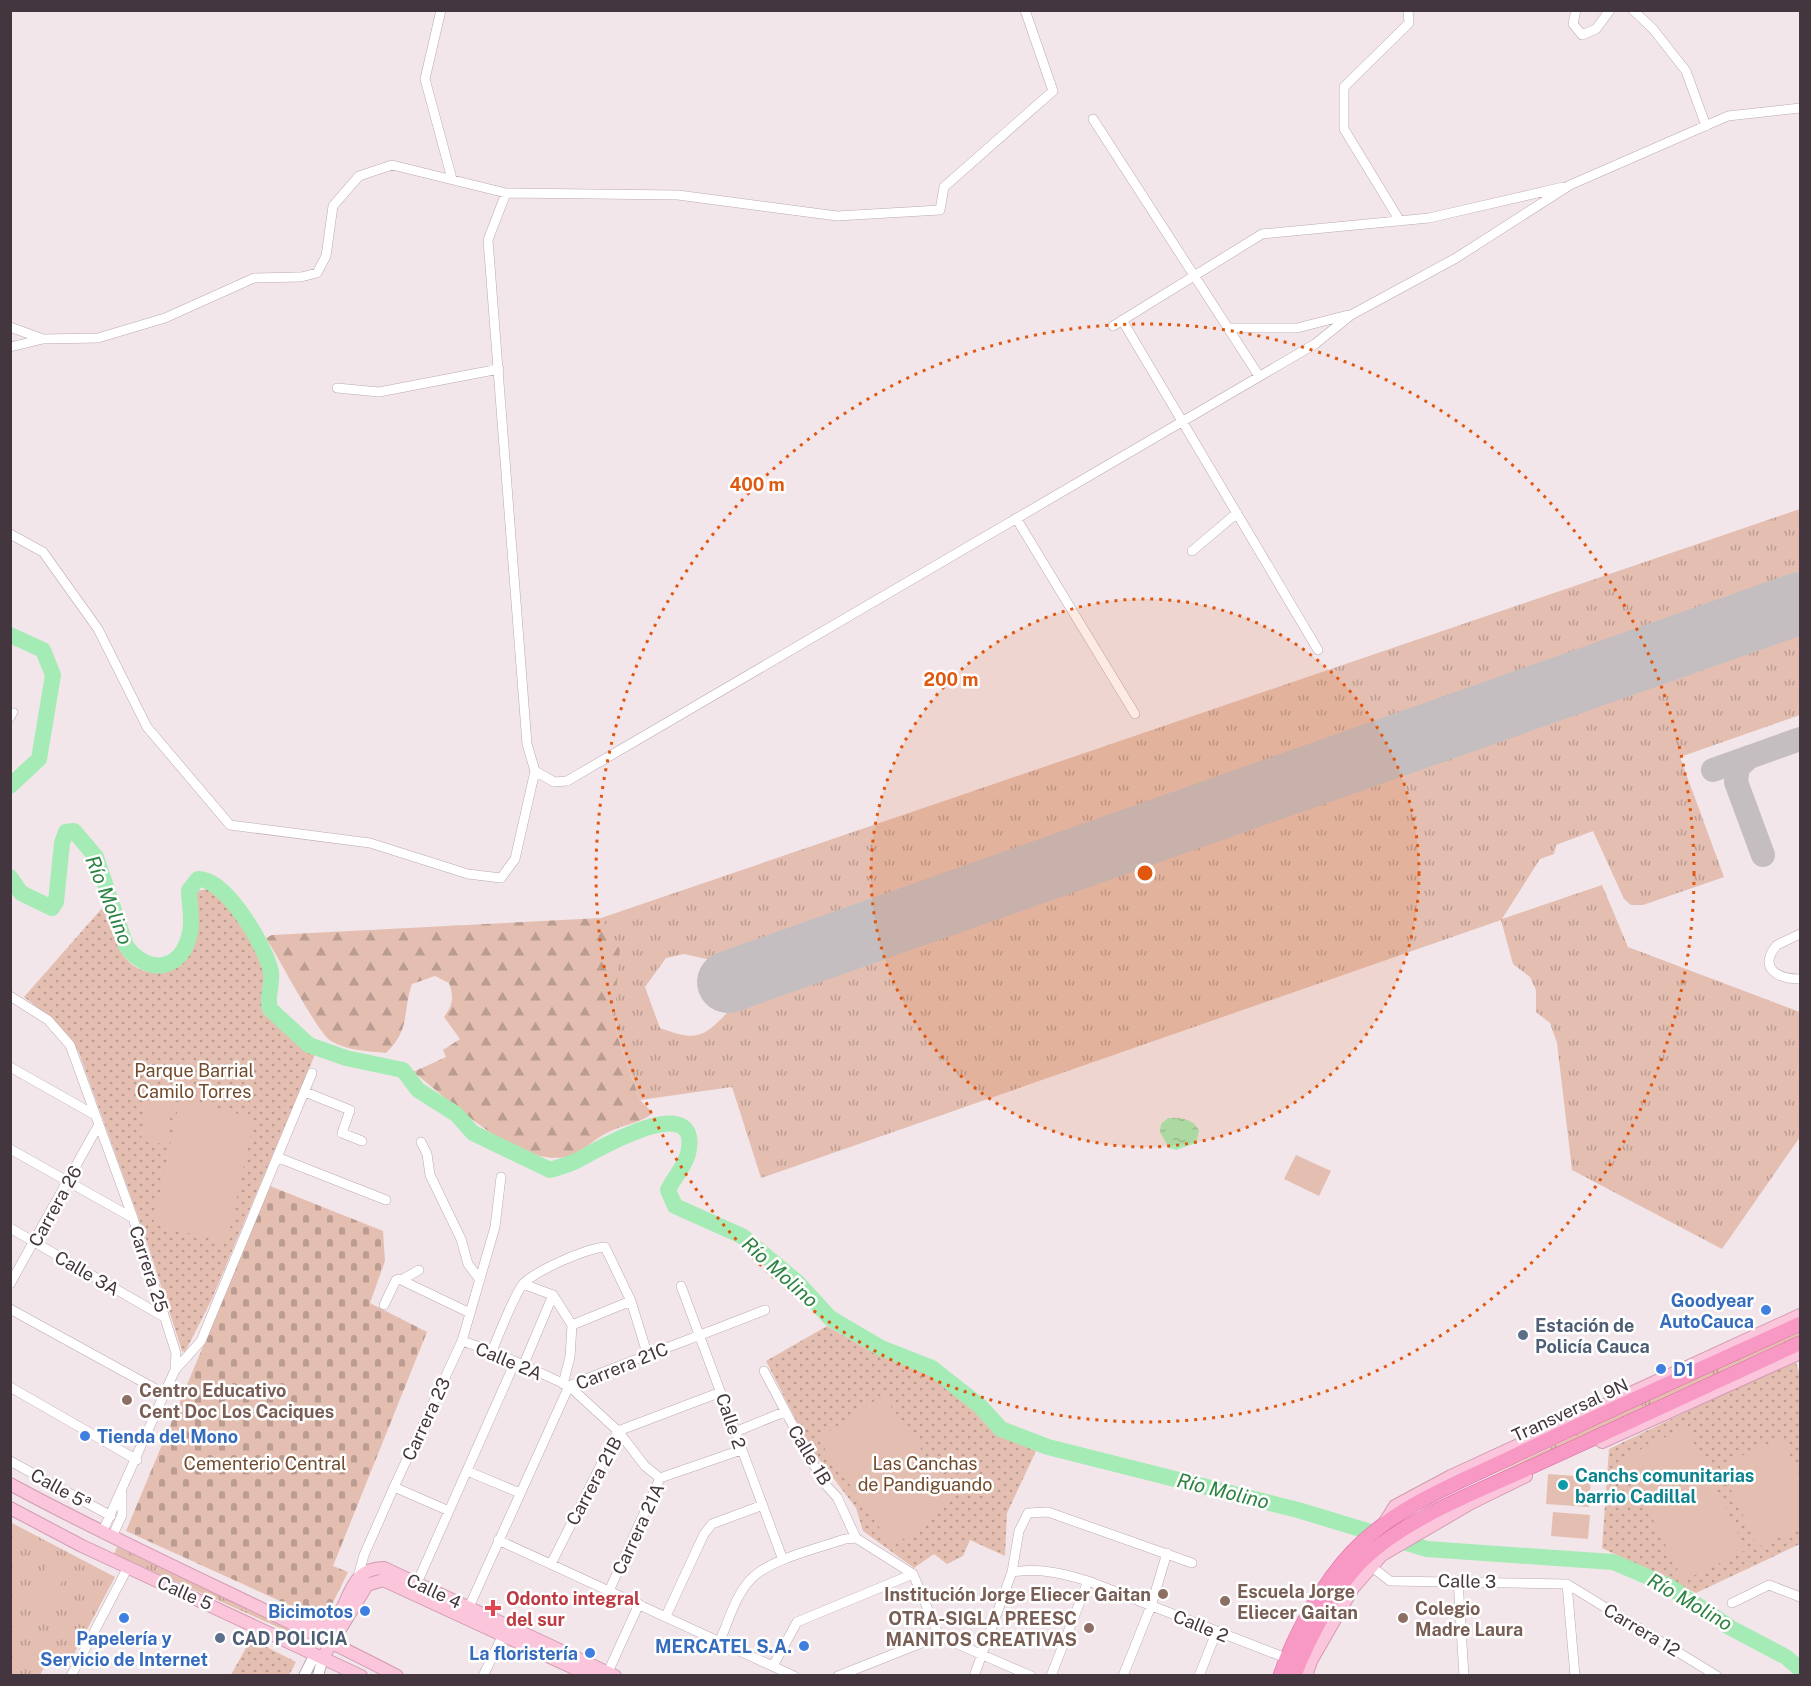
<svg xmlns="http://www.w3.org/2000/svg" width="1811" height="1686" font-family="'Public Sans',sans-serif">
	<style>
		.grass { fill: url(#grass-tufts) }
		.forest { fill: url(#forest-firs) }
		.cemetery { fill: url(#cemetery-stones) }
		.park { fill: url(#park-dots) }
		.garden { fill: #e4bfb1 }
		.water { fill: url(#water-ripples) }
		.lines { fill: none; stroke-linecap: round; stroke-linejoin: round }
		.river { stroke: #a5ebb5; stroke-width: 16 }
		.taxiway { stroke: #c4bec0; stroke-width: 24 }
		.runway { stroke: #c4bec0; stroke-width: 62 }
		.pedestrian-casing { stroke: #bca9b3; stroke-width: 8 }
		.minor-casing { stroke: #bca9b3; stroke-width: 10 }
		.tertiary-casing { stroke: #bca9b3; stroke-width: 12 }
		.secondary-casing { stroke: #d29bb3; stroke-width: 14 }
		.primary-casing { stroke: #dc6aa0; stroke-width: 15 }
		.pedestrian { stroke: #fff; stroke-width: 7 }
		.minor { stroke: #fff; stroke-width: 9 }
		.tertiary { stroke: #fff; stroke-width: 10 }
		.secondary { stroke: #fbc6dc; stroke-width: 12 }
		.primary { stroke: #f899c5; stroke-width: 14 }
		.ring { fill: none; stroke: #e0570e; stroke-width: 3; stroke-dasharray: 3 6 }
		.shop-dot { fill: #3f7fe0; stroke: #fff; stroke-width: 2 }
		.service-dot { fill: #5c6f8a; stroke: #fff; stroke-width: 2 }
		.education-dot { fill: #8d6e63; stroke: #fff; stroke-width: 2 }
		.culture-dot { fill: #0f9aa8; stroke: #fff; stroke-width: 2 }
		.health-dot { fill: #e0444e; stroke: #fff; stroke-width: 2 }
		.labels { text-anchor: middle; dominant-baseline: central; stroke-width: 5; stroke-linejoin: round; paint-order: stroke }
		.park-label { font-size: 18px; fill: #724b2d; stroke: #fff }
		.street-label { font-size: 18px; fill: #44363e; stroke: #fff }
		.shop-label { font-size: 18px; font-weight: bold; fill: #366cbe; stroke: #fff; text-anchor: end }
		.service-label { font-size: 18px; font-weight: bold; fill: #4e5e75; stroke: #fff; text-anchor: start }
		.education-label { font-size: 18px; font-weight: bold; fill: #785e54; stroke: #fff; text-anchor: start }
		.culture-label { font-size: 18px; font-weight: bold; fill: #0d838f; stroke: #fff; text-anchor: start }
		.health-label { font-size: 18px; font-weight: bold; fill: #be3a42; stroke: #fff; text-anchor: start }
		.water-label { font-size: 20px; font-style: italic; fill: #2d8342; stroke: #fff }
		.centre { fill: #e0570e; stroke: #fff; stroke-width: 3 }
		.ring-label { font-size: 18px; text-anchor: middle; font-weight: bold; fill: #e0570e; stroke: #fff; stroke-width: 5; stroke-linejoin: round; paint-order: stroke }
	</style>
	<defs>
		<pattern id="grass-tufts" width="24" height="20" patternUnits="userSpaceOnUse" patternTransform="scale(1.5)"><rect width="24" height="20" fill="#e4bfb1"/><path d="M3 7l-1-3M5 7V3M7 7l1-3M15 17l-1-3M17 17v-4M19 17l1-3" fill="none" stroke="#ba9c91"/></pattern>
		<pattern id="forest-firs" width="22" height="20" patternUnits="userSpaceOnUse" patternTransform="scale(1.5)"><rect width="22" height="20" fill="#e4bfb1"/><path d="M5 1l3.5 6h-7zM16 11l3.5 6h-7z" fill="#ba9c91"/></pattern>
		<pattern id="cemetery-stones" width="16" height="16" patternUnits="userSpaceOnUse" patternTransform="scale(1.5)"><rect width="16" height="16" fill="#e4bfb1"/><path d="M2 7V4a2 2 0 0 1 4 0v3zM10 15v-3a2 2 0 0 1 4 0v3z" fill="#ba9c91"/></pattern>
		<pattern id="park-dots" width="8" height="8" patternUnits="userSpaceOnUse" patternTransform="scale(1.5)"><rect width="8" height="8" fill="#e4bfb1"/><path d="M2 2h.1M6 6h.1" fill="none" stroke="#ba9c91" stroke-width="1.8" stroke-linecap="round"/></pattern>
		<pattern id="water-ripples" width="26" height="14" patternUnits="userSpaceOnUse" patternTransform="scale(1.5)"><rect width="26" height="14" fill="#a5ebb5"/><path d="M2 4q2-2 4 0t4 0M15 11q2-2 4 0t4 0" fill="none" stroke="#8fca9d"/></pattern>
	</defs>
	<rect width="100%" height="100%" fill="#f2e6eb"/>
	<path class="grass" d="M1800,509V578L711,960L684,954L666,958L645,987L660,1028C696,1041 702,1039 728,1012L1800,634V715L1680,757L1724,877L1643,905H1631L1624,899L1593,831L1556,845L1554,854L1540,859L1502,919L1602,885L1628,947L1800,1012V1137L1722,1249L1572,1170L1557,1043L1550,1023L1536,1012V990L1530,977L1513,964L1501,920L761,1178L732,1087L640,1100L617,1034L615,1006L619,948L601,918Z
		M1800,1328V1335L1520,1466L1399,1528L1396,1523L1643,1402Z
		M10,1522L115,1577L66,1669L48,1661L40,1675H11Z
		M117,1547L299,1632L298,1636L114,1554Z"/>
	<path class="forest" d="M601,918L620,948L615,1006L617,1035L640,1100L653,1113C639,1124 619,1125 603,1135C592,1141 584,1150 572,1155C522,1173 451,1100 413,1072L446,1057L443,1050L460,1039L444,1017C453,1005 454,997 449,983L435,976L412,984C402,1013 411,1029 386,1053C368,1051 348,1051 331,1041C318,1034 278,956 266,938L272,935Z"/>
	<path class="cemetery" d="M270,1186L383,1231L385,1261L370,1303L427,1332L333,1566L348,1572L324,1621L126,1531Z"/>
	<path class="park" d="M207,889C232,907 260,941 265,972C266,984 264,997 264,1009L300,1042L316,1052L211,1301L185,1352L182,1351L144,1233L79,1053C66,1028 46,1014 24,997L104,906C114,938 121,976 162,972C173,970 186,960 191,950C201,931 191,910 197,891Z
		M827,1326L865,1348L927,1373L970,1407L998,1435L1036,1451L1007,1513L1005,1556L970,1540L963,1556L947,1564L934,1554L914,1568L863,1531L856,1508L809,1446L766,1361Z
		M1796,1362L1800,1376V1544L1696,1593L1602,1548L1609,1449L1769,1372Z
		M251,1639L296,1662L289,1675H231Z"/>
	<path class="garden" d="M147,1097L173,1101L166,1145L141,1139Z
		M180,1099L254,1118L227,1243L153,1224Z
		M1296,1155L1331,1171L1319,1196L1284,1179Z
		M883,1395L955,1498L893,1547L818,1439Z
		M1686,1427L1746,1550L1683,1581L1623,1458Z
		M1782,1439L1800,1477V1529L1758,1547L1719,1465Z
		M1548,1474L1591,1477L1589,1507L1546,1504Z
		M1553,1512L1590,1515L1588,1539L1551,1536Z
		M50,1561L68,1570L47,1609L29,1599Z"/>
	<path class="water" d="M1168,1118C1180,1117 1194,1119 1199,1131L1196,1143L1176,1150L1169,1148L1160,1132L1161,1124Z"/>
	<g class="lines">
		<path class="river" d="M10,635L43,650L53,675L39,759L10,786
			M10,877L21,893L52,908L56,902L62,843L66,832L74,831L96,857L126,946C148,976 183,971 190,932C193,918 189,904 189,890L198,879C226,878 266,947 271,972C273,984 266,997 270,1009L309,1045L346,1058L403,1070L418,1090L456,1114L473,1133L550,1170C559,1167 568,1165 576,1161C597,1150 703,1087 688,1154C685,1166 673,1179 668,1190L675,1206L742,1236L797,1282L830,1318L881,1348L932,1368L980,1406L1001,1429L1048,1447L1298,1510L1427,1549L1613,1562L1667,1585L1731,1628L1786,1657L1800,1669"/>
		<path class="taxiway" d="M1749,757L1738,767L1736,782L1763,855
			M1713,770L1800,739"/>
		<path class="runway" d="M728,982L1800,603"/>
		<g class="pedestrian-casing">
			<path id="pedestrian" d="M10,719L14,712"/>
		</g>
		<g class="minor-casing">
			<path id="minor" d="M441,10L425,79L452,179
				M1576,10L1573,24L1582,35L1596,29L1610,10
				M1633,10L1653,29L1686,71L1706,126
				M1093,119L1259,376
				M1400,221L1344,129V87L1409,23L1408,10
				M1122,320L1318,650
				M1113,326L1262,234L1429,218L1563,187
				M10,327L43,339L98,338L165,318L254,278L301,277L317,273L326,256L333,206L359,176L392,165L506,193L678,195L837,216L940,210L944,187L1053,91L1025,10
				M1229,328H1297L1348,315
				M10,347L43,339
				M337,388L379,392L499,369
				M1016,518L1135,714
				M10,534L43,552L98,629L147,727L230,825L370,843L468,874L501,878L515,859L535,771L527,744L488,240L506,193
				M1192,551L1237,513
				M535,771L554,782L567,781L1315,344L1351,315L1456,258L1570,185L1728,116L1800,108
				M1800,934L1777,945C1757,968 1778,979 1800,979
				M10,996L48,1020L70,1045L133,1218L176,1353L175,1370L102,1533
				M10,1067L95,1115
				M305,1092L350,1110L342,1133L362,1141
				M421,1142L427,1154L430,1175L461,1239L468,1264L480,1280
				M10,1149L133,1218
				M279,1158L386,1200
				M10,1228L164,1317
				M403,1279L419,1270
				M10,1284L98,1126
				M523,1284L553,1295L572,1325L570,1357L563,1384
				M681,1286L783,1560
				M384,1305L396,1280L399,1279L470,1313
				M10,1309L163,1393
				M572,1325L631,1301
				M462,1341L492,1351L569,1386L618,1431L645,1466L660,1478
				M492,1351C498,1337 515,1292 524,1283C539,1269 585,1249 605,1247L631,1301L647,1353
				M523,1366L553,1295
				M175,1370L201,1341L312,1073
				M764,1371L823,1482L837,1497L856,1538
				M10,1387L137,1460
				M735,1432L784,1412
				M10,1461L111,1516
				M467,1471L520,1493
				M394,1487L449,1511
				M112,1537L122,1515V1493
				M856,1538L913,1574
				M498,1540L794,1676
				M551,1564L618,1431L721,1392
				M1372,1567L1390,1581L1567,1584L1717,1676
				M1012,1572C1040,1568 1061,1573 1088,1581L1286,1658
				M913,1574L939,1636L1031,1676
				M358,1577L364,1555L394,1487L462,1341L495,1227L501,1177
				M1458,1580L1464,1676
				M417,1583L515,1362
				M1567,1584L1575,1676
				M609,1591L660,1478L741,1450
				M1732,1603L1769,1585L1800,1597
				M469,1607L569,1386C634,1359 700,1336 765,1310
				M666,1616L704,1534L712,1524L763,1505
				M720,1641C728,1622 736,1594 751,1579C770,1559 819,1548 845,1539L856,1538
				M773,1666L797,1622L913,1574
				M608,1672L639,1604
				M71,1676L128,1567
				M483,1676L503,1635
				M838,1676L939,1636
				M974,1676L1012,1572L1019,1531L1028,1513L1048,1512L1192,1563
				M1051,1676L1088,1581
				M1123,1676L1151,1606L1167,1553
				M1199,1676L1216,1633"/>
		</g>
		<g class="tertiary-casing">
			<path id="tertiary" d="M304,1676L312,1660L323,1657L318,1676"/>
		</g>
		<g class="secondary-casing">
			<path id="secondary" d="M1602,1442L1800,1353
				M10,1484C137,1553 269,1609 397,1676
				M10,1508L82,1546L361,1676
				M1385,1522L1395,1506L1451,1476L1800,1315
				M306,1622C356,1641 335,1567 384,1568L615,1676
				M323,1657L367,1585L383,1580L591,1676
				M1306,1676L1311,1661L1353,1588L1382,1555L1471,1503L1526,1476"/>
		</g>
		<g class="primary-casing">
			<path id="primary" d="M1280,1676C1294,1635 1323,1582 1353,1551C1396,1506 1457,1483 1512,1457C1607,1411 1704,1367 1800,1324
				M1294,1676C1309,1638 1336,1586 1364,1559C1408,1517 1477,1492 1531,1467C1621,1426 1711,1384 1800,1343"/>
		</g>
		<use href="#pedestrian" class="pedestrian"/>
		<use href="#minor" class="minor"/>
		<use href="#tertiary" class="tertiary"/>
		<use href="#secondary" class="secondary"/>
		<use href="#primary" class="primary"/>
	</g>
	<circle cx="1145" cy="873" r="274" fill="#e0570e" fill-opacity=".12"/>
	<g class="ring">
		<circle cx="1145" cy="873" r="274"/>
		<circle cx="1145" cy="873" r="549"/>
	</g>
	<g class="shop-dot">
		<circle cx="1766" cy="1310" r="6"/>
		<circle cx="1661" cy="1369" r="6"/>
		<circle cx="85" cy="1436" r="6"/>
		<circle cx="365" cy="1611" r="6"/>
		<circle cx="124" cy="1618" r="6"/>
		<circle cx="804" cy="1646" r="6"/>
		<circle cx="590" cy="1653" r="6"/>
	</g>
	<g class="service-dot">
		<circle cx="1523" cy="1335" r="6"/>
		<circle cx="220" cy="1638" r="6"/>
	</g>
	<g class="education-dot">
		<circle cx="127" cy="1400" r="6"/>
		<circle cx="1163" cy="1594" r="6"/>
		<circle cx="1225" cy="1601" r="6"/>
		<circle cx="1403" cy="1618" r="6"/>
		<circle cx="1089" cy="1628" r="6"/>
	</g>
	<circle class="culture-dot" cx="1563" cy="1485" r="6"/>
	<path class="health-dot" d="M490 1599h6v6h6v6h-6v6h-6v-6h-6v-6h6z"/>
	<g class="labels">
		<g class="park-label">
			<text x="194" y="1070">Parque Barrial<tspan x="194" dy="21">Camilo Torres</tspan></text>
			<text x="265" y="1463">Cementerio Central</text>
			<text x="925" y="1463">Las Canchas<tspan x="925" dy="21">de Pandiguando</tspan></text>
		</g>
		<g class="street-label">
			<text transform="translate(55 1206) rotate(-61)">Carrera 26</text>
			<text transform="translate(149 1269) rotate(72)">Carrera 25</text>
			<text transform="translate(87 1273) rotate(30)">Calle 3A</text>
			<text transform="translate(509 1361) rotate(23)">Calle 2A</text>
			<text transform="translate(622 1366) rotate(-22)">Carrera 21C</text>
			<text transform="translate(1570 1410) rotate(-25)">Transversal 9N</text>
			<text transform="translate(426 1419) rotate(-65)">Carrera 23</text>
			<text transform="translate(731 1421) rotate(71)">Calle 2</text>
			<text transform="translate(810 1455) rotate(59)">Calle 1B</text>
			<text transform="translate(594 1481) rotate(-62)">Carrera 21B</text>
			<text transform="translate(61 1489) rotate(29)">Calle 5ª</text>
			<text transform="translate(638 1529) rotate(-65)">Carrera 21A</text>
			<text transform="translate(1467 1581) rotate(1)">Calle 3</text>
			<text transform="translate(434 1591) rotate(25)">Calle 4</text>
			<text transform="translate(185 1593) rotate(24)">Calle 5</text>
			<text transform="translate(1201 1626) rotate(22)">Calle 2</text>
			<text transform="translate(1642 1630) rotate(31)">Carrera 12</text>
		</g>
		<g class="shop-label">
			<text x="1754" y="1300">Goodyear<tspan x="1754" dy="21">AutoCauca</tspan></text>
			<text x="1673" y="1369" text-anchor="start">D1</text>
			<text x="97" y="1436" text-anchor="start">Tienda del Mono</text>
			<text x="353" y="1611">Bicimotos</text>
			<text x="124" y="1638" text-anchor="middle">Papelería y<tspan x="124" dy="21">Servicio de Internet</tspan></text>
			<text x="792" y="1646">MERCATEL S.A.</text>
			<text x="578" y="1653">La floristería</text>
		</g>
		<g class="service-label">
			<text x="1535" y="1325">Estación de<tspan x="1535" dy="21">Policía Cauca</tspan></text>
			<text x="232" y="1638">CAD POLICIA</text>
		</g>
		<g class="education-label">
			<text x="139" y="1390">Centro Educativo<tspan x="139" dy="21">Cent Doc Los Caciques</tspan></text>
			<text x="1237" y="1591">Escuela Jorge<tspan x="1237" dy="21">Eliecer Gaitan</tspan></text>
			<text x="1151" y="1594" text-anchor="end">Institución Jorge Eliecer Gaitan</text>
			<text x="1415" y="1608">Colegio<tspan x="1415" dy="21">Madre Laura</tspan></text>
			<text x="1077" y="1618" text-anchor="end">OTRA-SIGLA PREESC<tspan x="1077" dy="21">MANITOS CREATIVAS</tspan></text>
		</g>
		<g class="culture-label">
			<text x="1575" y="1475">Canchs comunitarias<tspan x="1575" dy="21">barrio Cadillal</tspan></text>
		</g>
		<g class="health-label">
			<text x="506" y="1598">Odonto integral<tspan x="506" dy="21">del sur</tspan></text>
		</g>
		<g class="water-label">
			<text transform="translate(109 900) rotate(68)">Río Molino</text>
			<text transform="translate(780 1272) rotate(42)">Río Molino</text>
			<text transform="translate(1223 1491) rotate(14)">Río Molino</text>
			<text transform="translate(1690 1602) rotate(30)">Río Molino</text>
		</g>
	</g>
	<circle cx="1145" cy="873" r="9" class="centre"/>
	<g class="ring-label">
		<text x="757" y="491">400 m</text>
		<text x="951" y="686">200 m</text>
	</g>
	<rect width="1811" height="1686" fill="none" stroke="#44363e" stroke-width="24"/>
</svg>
